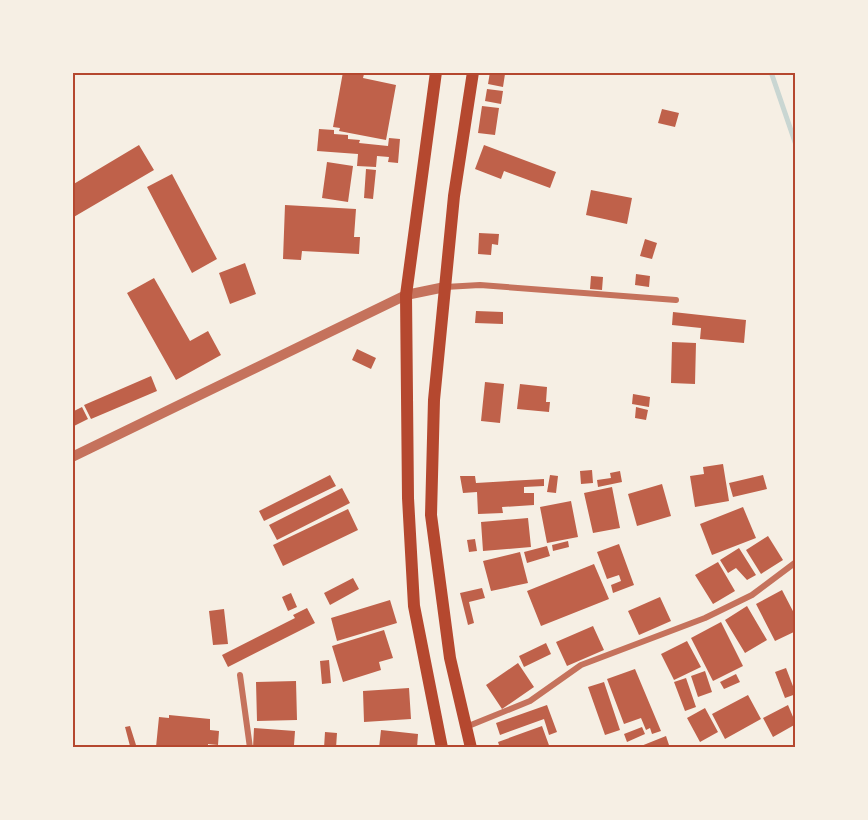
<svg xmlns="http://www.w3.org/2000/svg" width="868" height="820" font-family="Lato,sans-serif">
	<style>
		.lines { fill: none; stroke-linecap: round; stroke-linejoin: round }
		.stream { stroke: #c9d6d2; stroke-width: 5 }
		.building { fill: #bf614a }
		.minor { stroke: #c5725c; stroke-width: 6 }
		.tertiary { stroke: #c5725c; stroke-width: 10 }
		.secondary { stroke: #b5482f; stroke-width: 12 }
		.neatline { fill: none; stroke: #b5482f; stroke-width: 2 }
	</style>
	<rect width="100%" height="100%" fill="#f6efe4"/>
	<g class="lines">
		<path class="stream" d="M771,72L796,145"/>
	</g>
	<path class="building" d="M343,72L364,74L363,78L396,85L386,140L339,131L340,128L333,127Z
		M490,72L505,74L503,87L488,84Z
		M487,89L503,91L501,104L485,101Z
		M482,106L499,108L495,135L478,133Z
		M662,109L679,113L675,127L658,123Z
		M319,129L334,130V134L348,135V139L360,140L359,143L388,146L389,138L400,139L398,163L388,162L389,157L377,156L376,167L357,166L358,154L317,151Z
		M139,145L154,170L72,218V185Z
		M484,145L556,172L550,188L504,171L501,179L475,169Z
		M327,162L353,166L348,202L322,198Z
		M366,169L376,170L373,199L364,198Z
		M172,174L217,259L192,273L147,187Z
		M591,190L632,198L627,224L586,215Z
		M285,205L356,209L354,237H360L359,254L302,251L301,260L283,259Z
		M479,233L499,234L498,245L492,244L491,255L478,254Z
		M645,239L657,243L652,259L640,256Z
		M245,263L256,294L230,304L219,273Z
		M636,274L650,276L649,287L635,285Z
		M591,276L603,277L602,290L590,289Z
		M154,278L190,341L208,331L221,355L176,380L127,293Z
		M476,311L503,312V324L475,323Z
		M673,312L746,320L744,343L700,339L701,328L672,325Z
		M672,342L696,343L695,384L671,383Z
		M357,349L376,358L371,369L352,360Z
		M151,376L157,391L91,419L84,405Z
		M485,382L504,384L500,423L481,421Z
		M520,384L547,387L546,402H550L549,412L517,409Z
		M633,394L650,397L649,407L632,404Z
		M82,407L88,419L72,427V412Z
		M636,407L648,410L646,420L635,418Z
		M723,464L729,501L695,507L690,476L704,474L703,467Z
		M592,470L593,483L581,484L580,471Z
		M620,471L622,482L598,487L597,480L611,478L610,473Z
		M330,475L336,486L264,521L259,511Z
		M550,475L558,476L556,493L547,492Z
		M763,475L767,489L733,497L729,483Z
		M460,476H475L476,483L544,479V486L524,487V493H534V505L502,507L503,513L478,514L477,492L463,493Z
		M662,484L671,516L637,526L628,494Z
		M612,487L620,528L593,533L584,493Z
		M342,488L350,503L277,540L269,525Z
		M571,501L578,537L547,543L540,507Z
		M743,507L756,538L712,555L700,524Z
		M348,509L358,530L283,566L273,545Z
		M528,518L531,547L483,551L481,522Z
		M768,536L783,560L761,574L746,550Z
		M475,539L477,551L469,552L467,540Z
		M568,541L569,547L553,551L552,545Z
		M619,544L634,585L613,593L611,585L621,581L619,575L607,579L597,552Z
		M547,546L550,556L527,563L524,552Z
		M739,548L756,575L747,580L736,568L728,573L720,560Z
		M520,552L528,583L491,591L483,561Z
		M718,562L735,591L713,604L695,575Z
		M594,564L609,599L541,626L527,591Z
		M353,578L359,589L330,605L324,593Z
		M482,588L485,598L469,602L474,623L468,625L460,593Z
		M782,590L796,617V631L775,641L756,604Z
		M291,593L297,607L288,611L282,597Z
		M660,597L671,621L639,635L628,611Z
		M390,600L397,623L337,641L331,618Z
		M747,606L767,640L745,653L725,620Z
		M307,608L315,623L228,667L222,655L295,618L293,615Z
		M224,609L228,644L213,645L209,611Z
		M721,622L743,666L713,681L691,638Z
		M593,626L604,650L567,666L556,642Z
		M384,630L393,658L379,662L381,670L343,682L332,646Z
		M687,641L701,667L674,680L661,654Z
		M546,643L551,654L524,667L519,656Z
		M329,660L331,683L322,684L320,661Z
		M518,663L534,687L502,709L486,685Z
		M786,668L796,694L785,698L775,672Z
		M635,669L661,731L652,734L650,728L646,730L641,718L624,724L607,679Z
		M705,671L712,692L698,697L691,676Z
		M736,674L740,682L724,689L720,682Z
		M686,678L696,707L685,711L674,682Z
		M296,681L297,720L257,721L256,682Z
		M604,682L620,730L605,735L588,687Z
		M409,688L411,719L364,722L363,691Z
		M748,695L761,719L725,739L712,714Z
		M547,705L557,732L549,735L544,719L500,735L496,723Z
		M788,705L796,724L773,737L763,718Z
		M705,708L718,732L700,742L687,718Z
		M169,715L210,719V730L219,731L218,745L208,744V748L156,747L159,717L169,718Z
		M130,726L136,745L130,746L125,727Z
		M542,726L550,748H500L498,742Z
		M642,727L645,734L627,742L624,734Z
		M254,728L295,731L294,745L310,748H253Z
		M381,730L418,734L417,748H379Z
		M325,732L337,733L336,748H324Z
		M666,736L670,748H636Z"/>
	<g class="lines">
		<path class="minor" d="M445,287L480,285L676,300
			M240,675L250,748
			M466,727L530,701L581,665L705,618L752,595L796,562"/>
		<path class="tertiary" d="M72,457L406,295L445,287"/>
		<path class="secondary" d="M436,72L406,295L408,498L414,606L442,748
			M471,748L450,658L431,515L434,400L454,196L473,72"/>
	</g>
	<rect width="868" height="820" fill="none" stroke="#f6efe4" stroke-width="147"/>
	<rect x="74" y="74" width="720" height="672" class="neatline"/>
</svg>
